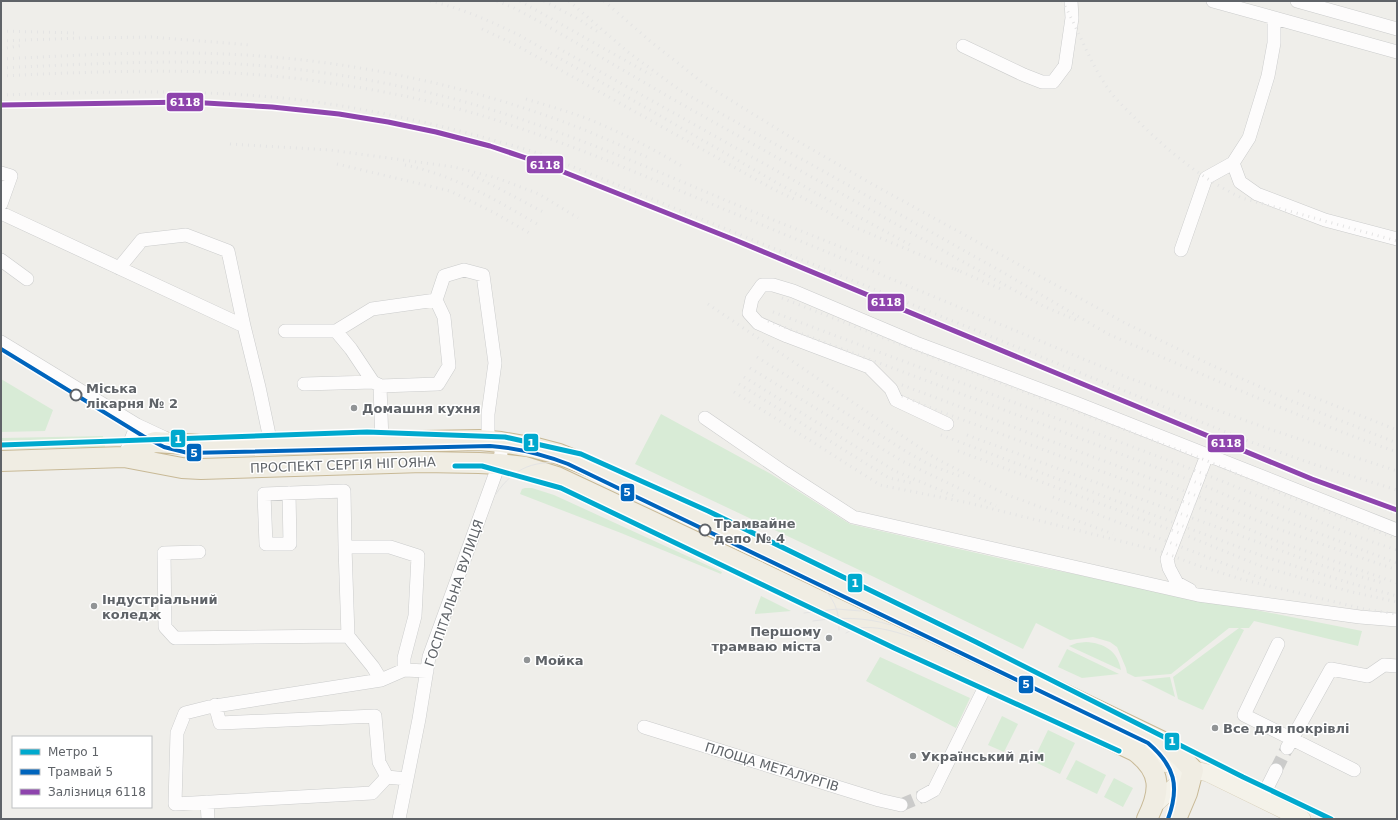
<svg xmlns="http://www.w3.org/2000/svg" width="1398" height="820" font-family="'DejaVu Sans',sans-serif">
	<style>
		.green { fill: #d8ebd6 }
		.lines { fill: none; stroke-linecap: round; stroke-linejoin: round }
		.minor-tunnel { stroke: #cbcbca; stroke-width: 13; stroke-dasharray: 13 6; stroke-linecap: butt }
		.minor-casing { stroke: #cbcccc; stroke-width: 14 }
		.major-casing { stroke: #d7ceb8; stroke-width: 18 }
		.highway-casing { stroke: #c8b996; stroke-width: 22 }
		.minor { stroke: #fdfcfc; stroke-width: 13 }
		.major { stroke: #f4f2e9; stroke-width: 17 }
		.highway { stroke: #f0ede3; stroke-width: 20 }
		.tram { stroke: #e4e4e4; stroke-width: 1 }
		.rail { stroke: #e4e4e4; stroke-width: 3; stroke-dasharray: 1 5; stroke-linecap: butt }
		.rail-1-casing { stroke: #fff; stroke-width: 8 }
		.rail-1 { stroke: #8e44ad; stroke-width: 5 }
		.tram-1-casing { stroke: #fff; stroke-width: 7 }
		.tram-1 { stroke: #0065bd; stroke-width: 4 }
		.metro-1-casing { stroke: #fff; stroke-width: 8 }
		.metro-1 { stroke: #00a9ce; stroke-width: 5 }
		.stop-dot { fill: #fff; stroke: #5f6368; stroke-width: 2 }
		.poi-dot { fill: #919496; stroke: #fff; stroke-width: 1.5 }
		.labels { text-anchor: middle; dominant-baseline: central; stroke-width: 3; stroke-linejoin: round; paint-order: stroke }
		.stop-label { font-size: 13px; font-weight: bold; fill: #5f6368; stroke: #fff; text-anchor: start }
		.poi-label { font-size: 13px; font-weight: bold; fill: #5f6368; stroke: #fff; text-anchor: start }
		.street-label { font-size: 13px; fill: #5f6368; stroke: #fff }
		.line-badge { stroke: #fff; stroke-width: 1.5 }
		.badge-label { font-size: 11px; text-anchor: middle; font-weight: bold; fill: #fff }
	</style>
	<rect width="100%" height="100%" fill="#efeeea"/>
	<path class="green" d="M1,379L53,410L45,431L1,432Z
		M661,414L771,474L850,524L1029,565L1362,631L1358,646L1254,621L1249,628H1240L1244,630L1203,710L1178,699L1173,677L1239,628H1229L1171,674L1135,677L1127,673L1126,668L1117,647L1110,642L1093,637L1070,640L1036,623L1023,649L872,576L635,464Z
		M103,436L105,447L1,449V438Z
		M525,488H532L554,495L722,572L721,574L621,533L520,494L522,489Z
		M761,596L791,611L755,614V612Z
		M1086,642C1104,643 1118,651 1121,670L1069,646L1077,643Z
		M1067,649L1119,674L1082,678L1058,667Z
		M880,657L970,698L956,728L866,681Z
		M1170,677L1175,697L1141,680Z
		M1002,716L1018,724L1004,752L988,745Z
		M1048,730L1075,743L1060,774L1033,761Z
		M1076,760L1106,775L1097,794L1066,779Z
		M1114,778L1133,788L1123,807L1104,797Z"/>
	<g class="lines">
		<path class="minor-tunnel" d="M1276,770L1287,748
			M901,805L923,796"/>
		<g class="minor-casing">
			<path id="minor" d="M1213,1L1397,52
				M1297,1L1397,29
				M963,46L1024,75L1042,82H1053L1065,66L1072,18L1071,1
				M1233,163L1240,182L1257,194L1325,220L1397,239
				M1,173L11,176L1,204
				M1,213L244,326L259,387L271,444
				M1181,250L1206,178L1233,163L1249,138L1268,76L1274,43V18
				M1,260L27,279
				M119,268L142,240L186,235L228,251L244,326
				M285,331H336
				M1,342L137,425L167,439
				M373,382L351,349L336,331L372,309L436,300
				M304,384L373,382L379,385
				M705,418L785,473L853,517L1198,595L1360,617L1397,620
				M947,424L896,400L891,389L869,367L787,336L758,323L749,313L752,299L762,285H773L793,291L916,343L1076,403L1397,530
				M382,442L380,386L438,384L449,366L444,317L436,300L444,276L464,270L483,275L495,363L488,414V440
				M124,457L137,425
				M289,493L290,544H266L264,494L344,491L345,547H390L418,556L415,616L404,658V670
				M345,547L348,636L373,667L381,680
				M199,552L164,553L165,627L175,638L348,636
				M1190,590L1177,583L1169,568L1167,559L1207,455
				M1278,644L1244,715L1354,770
				M215,705L220,723L375,716L379,762L387,777
				M644,727L879,800L901,805
				M1287,748L1331,669L1368,676L1384,665L1397,666
				M407,779L387,777L372,793L175,804L177,733L185,713L209,707L381,680L404,670L427,671
				M923,796L934,790L988,681
				M1261,800L1276,770
				M207,802L208,819
				M399,819L419,719L429,657L499,464L501,453V442"/>
		</g>
		<g class="major-casing">
			<path id="major" d="M1138,752L1168,764L1208,773L1302,819
				M1154,805L1193,770"/>
		</g>
		<g class="highway-casing">
			<path id="highway" d="M124,457L145,445L155,442L200,445L479,440L501,442L536,448L559,454L599,470L1163,742L1181,757L1193,770L1187,793L1176,819
				M1,461L124,457L182,468L201,469L423,462L479,463L499,464L525,467L557,477L751,568L1135,751C1162,771 1161,791 1147,819"/>
		</g>
		<use href="#minor" class="minor"/>
		<use href="#major" class="major"/>
		<use href="#highway" class="highway"/>
		<path class="tram" d="M496,494C514,467 536,459 568,464
			M819,584C833,597 840,610 839,630
			M804,613L837,609L861,611
			M813,621C840,617 865,617 891,625
			M846,633C867,620 897,633 919,639"/>
		<path class="rail" d="M430,1C461,8 490,21 519,35L854,227L959,271
			M497,1L514,8L544,24L676,101L976,269L1043,306L1076,320
			M520,1L651,75
			M544,1L580,20L601,34
			M569,1L628,52L681,91L1011,277L1108,334L1131,344C1219,381 1307,421 1397,452
			M604,1L650,41L703,83L787,135L872,184L1125,323L1209,364L1294,402L1397,443
			M1062,1C1079,30 1089,62 1109,90C1117,101 1128,111 1138,121C1169,152 1202,179 1242,198L1397,241
			M482,29L514,44L775,190L796,200
			M1,31L77,33
			M1,41L80,38L151,37L251,45
			M558,48L859,217L914,247
			M1,49L24,45
			M1,59C63,56 125,52 188,53C318,54 451,79 572,125C598,135 624,147 649,158
			M1,68C62,65 123,62 185,62C260,63 335,72 408,88C513,110 612,152 711,194C767,218 824,240 881,263
			M1,76C108,71 216,66 323,82C381,90 440,102 496,120C535,133 573,147 611,162L1129,378L1266,428L1397,471
			M1,95C103,92 207,88 309,101C389,112 467,131 544,155L1248,441L1316,465L1397,490
			M526,99C546,105 566,111 586,118C620,132 654,149 685,168
			M230,144L330,150L454,167L497,178L539,194L578,218
			M337,164L450,191L493,212L531,234
			M405,165C453,175 495,199 537,224
			M472,175L498,188L545,213
			M955,269L1001,289
			M782,298L953,365L1205,460L1285,495L1397,539
			M708,304L935,458L1005,494L1113,534
			M773,312C912,365 1052,416 1191,469C1260,495 1326,528 1397,550
			M768,321L1203,485L1278,518L1397,563
			M757,357L907,452L930,465L962,477
			M750,368L902,461L996,506
			M744,377L895,471L954,496
			M739,384L889,478L912,483
			M902,385L1192,494L1275,528L1397,570
			M1298,391L1397,430
			M734,392L880,485L969,503L1160,551L1199,566L1241,579L1364,609L1397,614
			M902,396L939,411L1195,506L1274,540L1397,583
			M941,435L1265,557L1357,585L1397,596
			M967,435L1320,565L1383,583
			M958,451L1185,535L1263,567L1352,592L1397,602
			M1353,495L1397,514
			M1053,497L1269,581"/>
		<g class="rail-1-casing">
			<path id="rail-1" d="M1,105L189,102L272,107L339,114L388,122L436,132L490,146L541,163L735,240L1312,479L1397,510"/>
		</g>
		<use href="#rail-1" class="rail-1"/>
		<g class="tram-1-casing">
			<path id="tram-1" d="M1,349L143,436L164,447L188,453L490,446C517,448 542,454 568,464L1148,743C1175,766 1180,786 1168,819"/>
		</g>
		<use href="#tram-1" class="tram-1"/>
		<g class="metro-1-casing">
			<path id="metro-1" d="M1,445L367,432L505,437L581,454L708,511L976,642L1243,777L1331,819
				M455,466H482L561,488L894,648L1119,751"/>
		</g>
		<use href="#metro-1" class="metro-1"/>
	</g>
	<g class="stop-dot">
		<circle cx="76" cy="395" r="5.5"/>
		<circle cx="705" cy="530" r="5.5"/>
	</g>
	<g class="poi-dot">
		<circle cx="354" cy="408" r="4"/>
		<circle cx="94" cy="606" r="4"/>
		<circle cx="829" cy="638" r="4"/>
		<circle cx="527" cy="660" r="4"/>
		<circle cx="1215" cy="728" r="4"/>
		<circle cx="913" cy="756" r="4"/>
	</g>
	<g class="labels">
		<g class="stop-label">
			<text x="86" y="388">Міська<tspan x="86" dy="15">лікарня № 2</tspan></text>
			<text x="714" y="523">Трамвайне<tspan x="714" dy="15">депо № 4</tspan></text>
		</g>
		<g class="poi-label">
			<text x="362" y="408">Домашня кухня</text>
			<text x="102" y="599">Індустріальний<tspan x="102" dy="15">коледж</tspan></text>
			<text x="821" y="631" text-anchor="end">Першому<tspan x="821" dy="15">трамваю міста</tspan></text>
			<text x="535" y="660">Мойка</text>
			<text x="1223" y="728">Все для покрівлі</text>
			<text x="921" y="756">Український дім</text>
		</g>
		<g class="street-label">
			<text transform="translate(343 465) rotate(-2)">ПРОСПЕКТ СЕРГІЯ НІГОЯНА</text>
			<text transform="translate(454 593) rotate(-71)">ГОСПІТАЛЬНА ВУЛИЦЯ</text>
			<text transform="translate(772 767) rotate(17)">ПЛОЩА МЕТАЛУРГІВ</text>
		</g>
	</g>
	<g class="line-badge">
		<rect x="166" y="92" width="38" height="20" rx="4" fill="#8e44ad"/>
		<rect x="526" y="155" width="38" height="19" rx="4" fill="#8e44ad"/>
		<rect x="867" y="293" width="38" height="19" rx="4" fill="#8e44ad"/>
		<rect x="170" y="429" width="16" height="19" rx="4" fill="#00a9ce"/>
		<rect x="523" y="433" width="16" height="19" rx="4" fill="#00a9ce"/>
		<rect x="1207" y="434" width="38" height="19" rx="4" fill="#8e44ad"/>
		<rect x="186" y="443" width="16" height="19" rx="4" fill="#0065bd"/>
		<rect x="620" y="483" width="15" height="19" rx="4" fill="#0065bd"/>
		<rect x="847" y="573" width="16" height="20" rx="4" fill="#00a9ce"/>
		<rect x="1018" y="675" width="16" height="19" rx="4" fill="#0065bd"/>
		<rect x="1164" y="732" width="16" height="19" rx="4" fill="#00a9ce"/>
	</g>
	<g class="badge-label">
		<text x="185" y="106">6118</text>
		<text x="545" y="169">6118</text>
		<text x="886" y="306">6118</text>
		<text x="178" y="443">1</text>
		<text x="531" y="447">1</text>
		<text x="1226" y="447">6118</text>
		<text x="194" y="457">5</text>
		<text x="627" y="496">5</text>
		<text x="855" y="587">1</text>
		<text x="1026" y="688">5</text>
		<text x="1172" y="745">1</text>
	</g>
	<rect width="1398" height="820" fill="none" stroke="#5f6368" stroke-width="4"/>
	<rect x="12" y="736" width="140" height="72" fill="#ffffff" stroke="#bfc1c3"/>
	<rect x="20" y="749" width="20" height="6" fill="#00a9ce" stroke="#bfc1c3"/>
	<text x="48" y="756" font-size="12" fill="#5f6368">Метро 1</text>
	<rect x="20" y="769" width="20" height="6" fill="#0065bd" stroke="#bfc1c3"/>
	<text x="48" y="776" font-size="12" fill="#5f6368">Трамвай 5</text>
	<rect x="20" y="789" width="20" height="6" fill="#8e44ad" stroke="#bfc1c3"/>
	<text x="48" y="796" font-size="12" fill="#5f6368">Залізниця 6118</text>
</svg>
